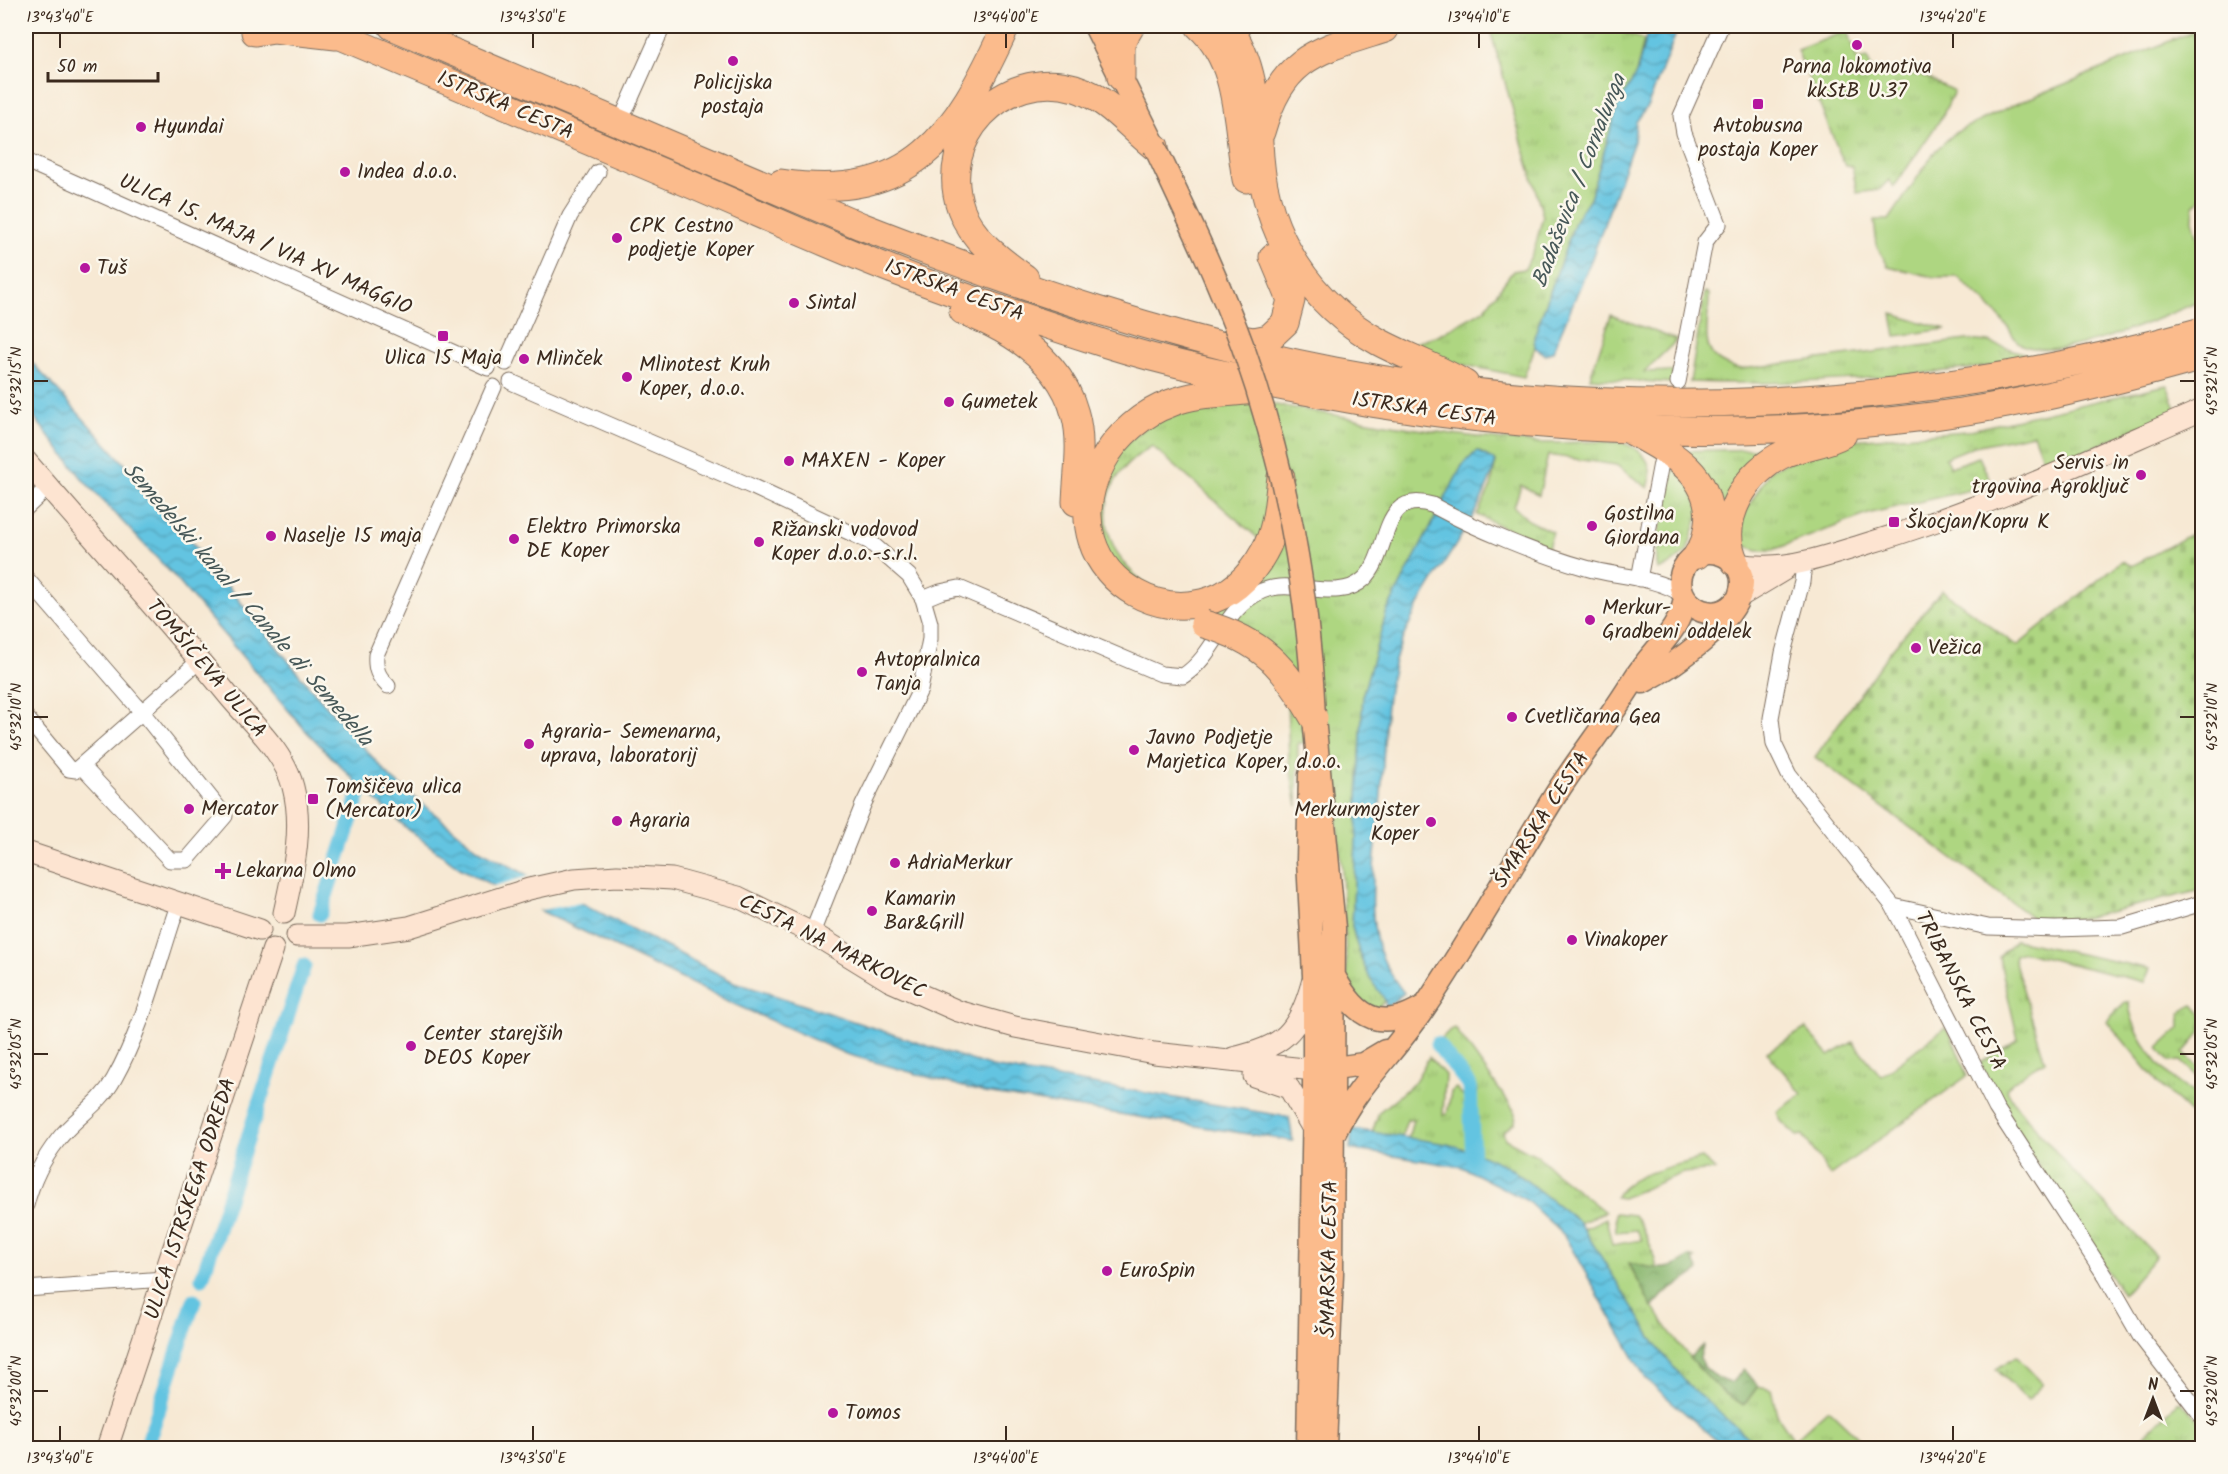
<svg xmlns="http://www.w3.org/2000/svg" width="2228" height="1474" font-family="Kalam,sans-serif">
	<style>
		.grass { fill: url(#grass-tufts); stroke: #748050; stroke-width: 1.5; fill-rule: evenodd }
		.forest { fill: url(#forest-crowns); stroke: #627046; stroke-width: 1.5 }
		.cemetery { fill: url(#cemetery-stones); stroke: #748050; stroke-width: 1.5 }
		.garden { fill: #aed681; stroke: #748050; stroke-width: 1.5 }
		.water { fill: url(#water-waves); stroke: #4f7780; stroke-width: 1.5 }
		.pier { fill: #f7e9d4 }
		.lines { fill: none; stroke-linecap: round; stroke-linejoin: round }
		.canal { stroke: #63c4e1; stroke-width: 15 }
		.street-casing { stroke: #7d6d5e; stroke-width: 17 }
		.secondary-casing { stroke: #7d6d5e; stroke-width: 23 }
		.primary-casing { stroke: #7d6d5e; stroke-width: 25 }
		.highway-casing { stroke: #7d6d5e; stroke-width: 29 }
		.street { stroke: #fff; stroke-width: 15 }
		.secondary { stroke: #fde4d1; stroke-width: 21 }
		.primary { stroke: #fbbb8c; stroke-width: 22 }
		.highway { stroke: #fbbb8c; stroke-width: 27 }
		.primary-bridge-casing { stroke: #7d6d5e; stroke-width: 25; stroke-linecap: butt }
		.highway-bridge-casing { stroke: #7d6d5e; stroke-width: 29; stroke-linecap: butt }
		.primary-bridge { stroke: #fbbb8c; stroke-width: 22 }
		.highway-bridge { stroke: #fbbb8c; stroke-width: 27 }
		.ticks { fill: none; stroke: #3b2a1e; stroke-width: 2 }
		.poi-dot { fill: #b5179e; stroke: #fbf7ec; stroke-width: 2 }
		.labels { text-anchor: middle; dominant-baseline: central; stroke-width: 5; stroke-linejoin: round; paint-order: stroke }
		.poi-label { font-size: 21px; fill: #3b2a1e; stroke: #fbf7ec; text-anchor: start }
		.street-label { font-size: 21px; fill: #3b2a1e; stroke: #fbf7ec }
		.water-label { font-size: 22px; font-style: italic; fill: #475858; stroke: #fbf7ec }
		.neatline { fill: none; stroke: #3b2a1e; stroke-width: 2 }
		.ticks-label { font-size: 15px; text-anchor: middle; fill: #3b2a1e }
	</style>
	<defs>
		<pattern id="grass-tufts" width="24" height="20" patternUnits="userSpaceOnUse" patternTransform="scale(1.5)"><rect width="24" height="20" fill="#aed681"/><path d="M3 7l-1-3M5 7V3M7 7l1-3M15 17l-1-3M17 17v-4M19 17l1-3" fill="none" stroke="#97b86f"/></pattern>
		<pattern id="forest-crowns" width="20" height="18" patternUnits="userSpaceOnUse" patternTransform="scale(1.5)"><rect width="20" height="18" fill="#8ab76f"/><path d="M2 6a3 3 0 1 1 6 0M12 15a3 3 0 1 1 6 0" fill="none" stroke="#72955b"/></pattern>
		<pattern id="cemetery-stones" width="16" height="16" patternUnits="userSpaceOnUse" patternTransform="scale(1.5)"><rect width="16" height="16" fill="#aed681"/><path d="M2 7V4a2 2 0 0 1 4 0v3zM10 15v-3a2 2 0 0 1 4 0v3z" fill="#97b86f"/></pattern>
		<pattern id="water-waves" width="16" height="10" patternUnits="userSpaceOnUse" patternTransform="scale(1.5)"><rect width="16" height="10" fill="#63c4e1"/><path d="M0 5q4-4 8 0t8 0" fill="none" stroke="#539fb6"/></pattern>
	</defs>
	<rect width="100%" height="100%" fill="#fbf7ec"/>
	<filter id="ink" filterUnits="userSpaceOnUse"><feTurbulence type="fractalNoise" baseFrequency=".0167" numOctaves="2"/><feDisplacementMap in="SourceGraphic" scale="12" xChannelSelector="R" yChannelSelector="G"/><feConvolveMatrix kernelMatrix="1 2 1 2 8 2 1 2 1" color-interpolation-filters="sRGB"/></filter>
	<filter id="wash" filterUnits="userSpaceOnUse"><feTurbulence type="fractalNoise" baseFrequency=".008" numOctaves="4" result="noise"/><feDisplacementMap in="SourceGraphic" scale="24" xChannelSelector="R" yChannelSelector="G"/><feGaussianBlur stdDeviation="1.35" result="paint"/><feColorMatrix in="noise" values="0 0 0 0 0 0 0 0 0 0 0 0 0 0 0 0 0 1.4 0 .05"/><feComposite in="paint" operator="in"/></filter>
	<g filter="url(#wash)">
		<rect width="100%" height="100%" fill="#f7e9d4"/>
		<path class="grass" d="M1489,26H1607L1644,40L1636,74L1617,108L1590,198L1576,219L1534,337L1535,347L1524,377L1440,360L1404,347L1439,335L1484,310L1513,271L1525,269L1535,247L1543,216Z
			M1847,31L1857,60L1867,58L1874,75H1921L1954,91L1942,117L1894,187L1889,180L1879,190L1857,193L1852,166H1845L1797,50Z
			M1705,292L1709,294C1709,331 1694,361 1742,369L1967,340L1988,342L2044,360C1926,374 1809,387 1690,382Z
			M1892,314L1946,329L1896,336Z
			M1611,315L1677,340L1644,372L1673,371V383L1590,378Z
			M2167,385L2177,411L2046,468L2033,434L1974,446L1945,458L1950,467L1979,457L1992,485L1871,513L1773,550H1757L1743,545L1739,522L1771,469L1840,441L1966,431Z
			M1218,400C1265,401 1310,411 1357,419C1418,430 1480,439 1542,443C1561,444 1614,438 1628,445C1647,453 1655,468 1648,488L1616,465L1548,455L1539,495L1521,485L1514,507L1528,520L1552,532L1548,548L1477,515L1491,486L1496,461L1477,451L1462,466L1387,611L1363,693L1352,926C1358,954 1368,976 1386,999L1377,1009L1358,999L1347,977L1342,869L1335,807L1330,799L1325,743H1298L1297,806L1289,760L1287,698L1280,682L1254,655L1222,640L1204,624L1197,603C1171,589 1143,600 1118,573C1065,516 1103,449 1161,418C1169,414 1178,408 1186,406C1196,403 1207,402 1218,400ZM1152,446L1259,539C1255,555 1246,565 1233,576C1154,646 1043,508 1152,446Z
			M1764,449C1744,467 1733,485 1722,510L1681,451Z
			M1672,467L1690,484L1700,511L1687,551L1670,565L1658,570C1651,533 1673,502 1672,467Z
			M2015,940L2150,969L2144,982L2022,952L2015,955L2014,960L2045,1061L2027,1071L2006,1088L2015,1104L2069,1167L2156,1256L2123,1294L2009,1122L1980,1063L2018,1039L1999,957Z
			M2125,1002H2129C2130,1034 2168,1085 2200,1095L2202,1093V1124L2159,1084L2107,1021Z
			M2193,1005L2202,1013V1031L2183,1053L2202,1070V1081L2181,1061L2169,1062L2158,1048L2180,1028C2179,1015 2180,1011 2193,1005Z
			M1455,1028L1516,1113L1515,1122L1503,1132L1505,1139L1538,1156L1558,1175L1605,1212L1580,1223L1509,1167L1408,1139L1413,1120H1407L1401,1138L1372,1133L1379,1112L1414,1083L1429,1057L1445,1075L1443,1115L1447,1114L1451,1092L1456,1088L1466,1100L1476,1098L1478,1091L1472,1080L1438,1042L1450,1030Z
			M1806,1028L1829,1056L1853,1042L1881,1076L1945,1028L1951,1035L1967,1076L1830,1175L1803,1135L1797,1136L1781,1121L1777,1112L1802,1094L1767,1052Z
			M1702,1158L1716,1170L1683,1173L1622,1198L1616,1197C1624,1174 1680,1165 1702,1158Z
			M1615,1213L1634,1215C1646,1230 1653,1251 1657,1269L1629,1264C1658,1319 1691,1371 1744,1405L1758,1386L1771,1389L1777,1415L1794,1440L1828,1409L1869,1448H1758L1698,1397L1657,1352L1583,1229L1606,1218L1612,1245L1642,1240L1637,1230L1616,1232Z
			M2016,1356L2043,1384L2027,1400L1996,1369Z
			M2179,1401L2202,1423V1448H2132Z"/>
		<path class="forest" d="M1689,1257L1695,1259L1693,1260L1699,1271L1664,1294L1652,1308L1629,1263C1653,1268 1668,1274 1689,1257Z
			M1703,1345C1703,1349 1700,1355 1700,1359C1702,1370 1722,1381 1731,1383L1744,1369L1758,1386L1744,1405L1722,1392L1689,1358Z"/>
		<path class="cemetery" d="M2202,523V890L2080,919H2034L1815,757L1888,654L1942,590L2017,646L2122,561L2132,566L2190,535Z"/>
		<path class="garden" d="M2192,32L2202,54V196L2194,206L2193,220L2202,252V300C2164,317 2065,361 2025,346C2015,343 2013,334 2007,326C1994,308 1974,293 1958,277H1933L1888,266L1877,246L1874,220H1889L1936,150L1955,133L2011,106Z"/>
		<path class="water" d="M1649,26H1679L1648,105L1636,122L1634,141L1592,258L1553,351L1545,355L1535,347L1534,337L1576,219L1590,198L1617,108L1636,74Z
			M26,356L155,497L308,685L392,779L479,850L734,982L992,1067L1289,1117L1293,1141L985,1093L846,1054L736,1005L545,913L460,868L410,831L363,789L306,731L173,575L86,483L26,407Z
			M1477,451L1496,461C1477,530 1422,582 1398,651C1383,696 1385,748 1381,795C1378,833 1368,896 1375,932C1379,956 1389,973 1404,993L1386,1007C1385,994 1375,989 1370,978C1361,961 1356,944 1352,926L1363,693L1387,611L1462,466Z
			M1352,1129L1447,1144L1473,1151L1509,1167L1580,1223L1658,1348L1689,1386L1760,1448H1725L1646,1379L1564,1235L1526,1200L1462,1167L1350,1149Z"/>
		<path class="pier" d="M533,875L586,902L535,911L489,887Z"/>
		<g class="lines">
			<path class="canal" d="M320,914L366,773
				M1437,1044L1470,1086L1473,1162L1481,1167
				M202,1278L304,966
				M146,1448L194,1301"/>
		</g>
	</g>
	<g filter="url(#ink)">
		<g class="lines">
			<g class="street-casing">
				<path id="street" d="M626,109L663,26
					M26,161L488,368
					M506,363L570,216L598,172
					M511,382L753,487L870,542L909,576L923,599L930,623V639L920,690L863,805L812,933
					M1678,382L1705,242L1719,224L1684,133L1681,116L1721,26
					M26,508L48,487
					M1804,563L1802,582L1783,653L1771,718L1774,744L1789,775L1893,906L1996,1108L2106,1277L2140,1336L2202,1416
					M26,578L142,712L200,660
					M1639,579L1661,463
					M923,599L940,592L959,588L1161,674L1183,676C1217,654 1223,608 1262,591C1294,577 1337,604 1364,579C1391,554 1379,489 1432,505C1476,529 1537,554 1586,568C1617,577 1655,576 1683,595
					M388,686C378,676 375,670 376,655L494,387
					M26,717L69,769L76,770L142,712L225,816L187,860H170L82,766
					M1893,906L1988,927L2055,929L2122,927L2202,903
					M26,1205C32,1182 43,1159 58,1140C75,1117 100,1105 114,1079C143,1028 157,967 176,911
					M26,1289L164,1279"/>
			</g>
			<g class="secondary-casing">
				<path id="secondary" d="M26,461C93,539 163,615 228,695C251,723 284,751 293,787C304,829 293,872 284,913
					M1737,564C1786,572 1823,557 1869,543C1984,509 2093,457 2202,410
					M1739,597L1784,570
					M26,852L260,930
					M297,936H348L409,927L529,889L574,879L617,876L672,879L738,897L812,933L890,981L958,1011L1015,1027L1154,1053L1314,1070
					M1233,1058C1283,1046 1298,1034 1312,983
					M1254,1076L1289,1088L1313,1129
					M107,1448L273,949"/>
			</g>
			<g class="primary-casing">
				<path id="primary" d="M1095,26L1153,142
					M1643,682C1673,666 1734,624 1741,590C1749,559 1707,538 1687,563C1663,595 1709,631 1735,602
					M1314,718L1334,928L1332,1273L1325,1448
					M1335,978C1358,1021 1383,1032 1426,1005
					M1321,1070L1363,1064L1385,1051
					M1335,1132C1356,1086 1394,1053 1422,1011C1470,941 1511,866 1556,794C1581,755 1611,718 1635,678C1652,650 1680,632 1685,598
					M1308,1448L1314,1096V976L1308,860L1310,775"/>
			</g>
			<g class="highway-casing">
				<path id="highway" d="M317,26C435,76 553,126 671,176C747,208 822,243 898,272C965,298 1035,321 1103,343C1172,365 1244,379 1315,393C1517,432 1728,442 1933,416C2025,404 2114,382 2202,357
					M392,26L861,226C1015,286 1173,340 1335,371C1621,426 1923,409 2202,331
					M1199,26C1241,64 1236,127 1246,179
					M1227,26C1255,60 1257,115 1260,157C1266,235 1310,304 1379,342C1407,357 1437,367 1465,384
					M255,32L274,29L336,36
					M1121,77V43L1131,26
					M1261,132C1283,56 1316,51 1385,29
					M781,183C913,203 956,135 1006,26
					M1025,278C1000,260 972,240 961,209C936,139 1003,67 1075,88C1109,99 1128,126 1155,147
					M963,311C1012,330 1061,360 1075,414C1083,441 1077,474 1076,502
					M1236,338L1254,341L1269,338L1285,323L1291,300L1273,257
					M1256,390C1227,394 1198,392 1171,403C1143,413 1117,435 1103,461C1038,577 1201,667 1264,552C1277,530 1278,502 1281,477
					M1631,431C1668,451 1715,475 1708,525C1706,537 1705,545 1697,555
					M1735,562C1715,520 1747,470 1786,453C1804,446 1826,444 1843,434"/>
			</g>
			<use href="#street" class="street"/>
			<use href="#secondary" class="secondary"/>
			<use href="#primary" class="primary"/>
			<use href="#highway" class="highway"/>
			<g class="primary-bridge-casing">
				<path id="primary-bridge" d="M1155,147C1186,213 1218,279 1243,347C1285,466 1309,593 1314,718"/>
			</g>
			<g class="highway-bridge-casing">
				<path id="highway-bridge" d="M1204,624C1263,641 1284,666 1314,718"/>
			</g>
			<use href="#primary-bridge" class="primary-bridge"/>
			<use href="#highway-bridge" class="highway-bridge"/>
		</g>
	</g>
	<path class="ticks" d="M60,33V48M533,33V48M1006,33V48M1479,33V48M1953,33V48M33,381H48M2180,381H2195M33,717H48M2180,717H2195M33,1054H48M2180,1054H2195M33,1391H48M2180,1391H2195M60,1426V1441M533,1426V1441M1006,1426V1441M1479,1426V1441M1953,1426V1441"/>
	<g class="poi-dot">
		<circle cx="1857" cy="45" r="6"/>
		<circle cx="733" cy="61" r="6"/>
		<rect x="1752" y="98" width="12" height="12" rx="3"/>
		<circle cx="141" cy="127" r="6"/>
		<circle cx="345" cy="172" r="6"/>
		<circle cx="617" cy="238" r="6"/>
		<circle cx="85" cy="268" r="6"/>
		<circle cx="794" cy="303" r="6"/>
		<rect x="437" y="330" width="12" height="12" rx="3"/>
		<circle cx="524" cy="359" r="6"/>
		<circle cx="627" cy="377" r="6"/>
		<circle cx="949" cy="402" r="6"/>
		<circle cx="789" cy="461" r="6"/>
		<circle cx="2141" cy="475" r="6"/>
		<rect x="1888" y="516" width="12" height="12" rx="3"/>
		<circle cx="1592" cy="526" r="6"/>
		<circle cx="271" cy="536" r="6"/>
		<circle cx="514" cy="539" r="6"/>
		<circle cx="759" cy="542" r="6"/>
		<circle cx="1590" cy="620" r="6"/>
		<circle cx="1916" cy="648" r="6"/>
		<circle cx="862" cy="672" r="6"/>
		<circle cx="1512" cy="717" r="6"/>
		<circle cx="529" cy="744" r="6"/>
		<circle cx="1134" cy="750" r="6"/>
		<rect x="307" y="793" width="12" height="12" rx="3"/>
		<circle cx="189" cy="809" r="6"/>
		<circle cx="617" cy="821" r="6"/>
		<circle cx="1431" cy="822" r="6"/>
		<circle cx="895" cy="863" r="6"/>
		<path d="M220 862h6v6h6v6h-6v6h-6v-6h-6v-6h6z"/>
		<circle cx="872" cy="911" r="6"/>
		<circle cx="1572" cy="940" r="6"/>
		<circle cx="411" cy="1046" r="6"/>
		<circle cx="1107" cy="1271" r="6"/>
		<circle cx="833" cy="1413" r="6"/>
	</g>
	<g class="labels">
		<g class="poi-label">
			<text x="1857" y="67" text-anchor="middle">Parna lokomotiva<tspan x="1857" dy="24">kkStB U.37</tspan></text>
			<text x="733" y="83" text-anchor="middle">Policijska<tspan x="733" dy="24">postaja</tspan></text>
			<text x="1758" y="126" text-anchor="middle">Avtobusna<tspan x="1758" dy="24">postaja Koper</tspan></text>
			<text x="153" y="127">Hyundai</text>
			<text x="357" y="172">Indea d.o.o.</text>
			<text x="629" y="226">CPK Cestno<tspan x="629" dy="24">podjetje Koper</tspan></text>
			<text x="97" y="268">Tuš</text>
			<text x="806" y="303">Sintal</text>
			<text x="443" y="358" text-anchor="middle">Ulica 15 Maja</text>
			<text x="536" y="359">Mlinček</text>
			<text x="639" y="365">Mlinotest Kruh<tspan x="639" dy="24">Koper, d.o.o.</tspan></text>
			<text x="961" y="402">Gumetek</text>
			<text x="801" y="461">MAXEN - Koper</text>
			<text x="2129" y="463" text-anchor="end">Servis in<tspan x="2129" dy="24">trgovina Agroključ</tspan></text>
			<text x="1604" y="514">Gostilna<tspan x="1604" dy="24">Giordana</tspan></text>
			<text x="1906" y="522">Škocjan/Kopru K</text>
			<text x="526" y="527">Elektro Primorska<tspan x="526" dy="24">DE Koper</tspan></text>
			<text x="771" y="530">Rižanski vodovod<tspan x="771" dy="24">Koper d.o.o.-s.r.l.</tspan></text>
			<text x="283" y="536">Naselje 15 maja</text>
			<text x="1602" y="608">Merkur-<tspan x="1602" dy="24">Gradbeni oddelek</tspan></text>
			<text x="1928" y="648">Vežica</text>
			<text x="874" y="660">Avtopralnica<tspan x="874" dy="24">Tanja</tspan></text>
			<text x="1524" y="717">Cvetličarna Gea</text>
			<text x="541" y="732">Agraria- Semenarna,<tspan x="541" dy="24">uprava, laboratorij</tspan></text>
			<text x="1146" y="738">Javno Podjetje<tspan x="1146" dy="24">Marjetica Koper, d.o.o.</tspan></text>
			<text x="325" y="787">Tomšičeva ulica<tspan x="325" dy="24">(Mercator)</tspan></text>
			<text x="201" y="809">Mercator</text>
			<text x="1419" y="810" text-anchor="end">Merkurmojster<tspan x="1419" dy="24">Koper</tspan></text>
			<text x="629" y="821">Agraria</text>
			<text x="907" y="863">AdriaMerkur</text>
			<text x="235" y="871">Lekarna Olmo</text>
			<text x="884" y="899">Kamarin<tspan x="884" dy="24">Bar&amp;Grill</tspan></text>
			<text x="1584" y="940">Vinakoper</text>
			<text x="423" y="1034">Center starejših<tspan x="423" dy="24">DEOS Koper</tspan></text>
			<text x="1119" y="1271">EuroSpin</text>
			<text x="845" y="1413">Tomos</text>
		</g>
		<g class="street-label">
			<text transform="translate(505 106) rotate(23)">ISTRSKA CESTA</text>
			<text transform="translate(265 245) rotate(24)">ULICA 15. MAJA / VIA XV MAGGIO</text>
			<text transform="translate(954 291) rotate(20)">ISTRSKA CESTA</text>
			<text transform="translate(1424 410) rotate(8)">ISTRSKA CESTA</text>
			<text transform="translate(206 669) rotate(50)">TOMŠIČEVA ULICA</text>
			<text transform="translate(1542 820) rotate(-57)">ŠMARSKA CESTA</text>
			<text transform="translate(832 947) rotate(27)">CESTA NA MARKOVEC</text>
			<text transform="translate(1960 991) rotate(63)">TRIBANSKA CESTA</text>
			<text transform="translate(191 1199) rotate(-72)">ULICA ISTRSKEGA ODREDA</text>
			<text transform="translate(1330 1259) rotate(-89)">ŠMARSKA CESTA</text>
		</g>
		<g class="water-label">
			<text transform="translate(1580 181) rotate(-69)">Badaševica / Cornalunga</text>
			<text transform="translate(247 605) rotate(49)">Semedelski kanal / Canale di Semedella</text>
		</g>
	</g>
	<rect width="2228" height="1474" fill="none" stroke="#fbf7ec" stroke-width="66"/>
	<g transform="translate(2153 1399)" stroke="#fbf7ec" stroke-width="4.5" paint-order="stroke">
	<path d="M0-4.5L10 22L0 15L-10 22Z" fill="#3b2a1e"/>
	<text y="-9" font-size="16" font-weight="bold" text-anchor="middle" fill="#3b2a1e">N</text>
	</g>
	<path d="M48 72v9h110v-9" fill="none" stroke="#3b2a1e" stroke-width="3"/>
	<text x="57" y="72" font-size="18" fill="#3b2a1e" stroke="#fbf7ec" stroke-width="4.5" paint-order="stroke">50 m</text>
	<rect x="33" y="33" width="2162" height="1408" class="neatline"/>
	<g class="ticks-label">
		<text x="60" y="22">13°43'40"E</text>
		<text x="533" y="22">13°43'50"E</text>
		<text x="1006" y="22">13°44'00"E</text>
		<text x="1479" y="22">13°44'10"E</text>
		<text x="1953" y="22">13°44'20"E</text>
		<text transform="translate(16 381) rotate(-90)" y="5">45°32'15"N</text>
		<text transform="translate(2212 381) rotate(-90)" y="5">45°32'15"N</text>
		<text transform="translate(16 717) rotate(-90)" y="5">45°32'10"N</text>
		<text transform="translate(2212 717) rotate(-90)" y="5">45°32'10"N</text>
		<text transform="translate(16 1054) rotate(-90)" y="5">45°32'05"N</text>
		<text transform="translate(2212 1054) rotate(-90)" y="5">45°32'05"N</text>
		<text transform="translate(16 1391) rotate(-90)" y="5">45°32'00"N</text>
		<text transform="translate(2212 1391) rotate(-90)" y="5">45°32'00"N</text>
		<text x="60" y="1463">13°43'40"E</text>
		<text x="533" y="1463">13°43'50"E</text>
		<text x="1006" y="1463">13°44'00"E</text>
		<text x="1479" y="1463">13°44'10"E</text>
		<text x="1953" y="1463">13°44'20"E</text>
	</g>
</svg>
